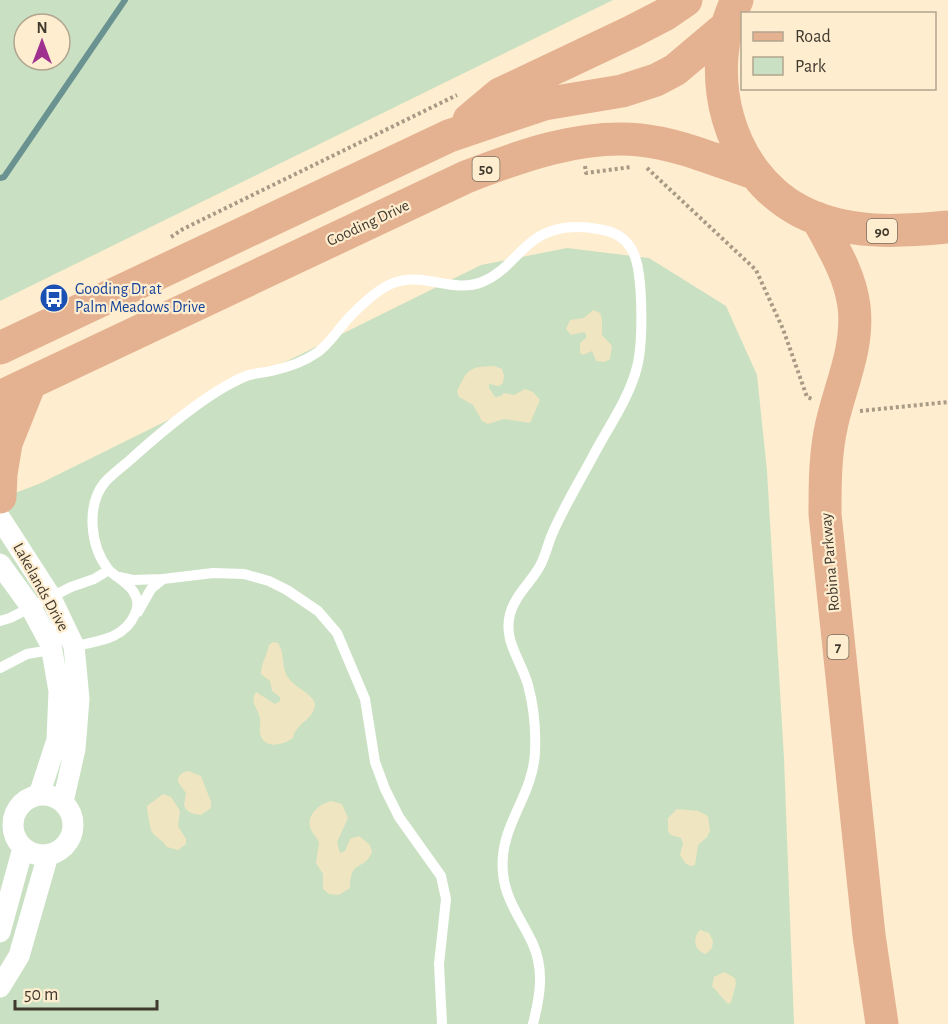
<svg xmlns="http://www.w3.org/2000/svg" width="948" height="1024" font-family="'Alegreya Sans',sans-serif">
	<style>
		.green { fill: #c9e1c2; fill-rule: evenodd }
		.sand { fill: #efe5c0 }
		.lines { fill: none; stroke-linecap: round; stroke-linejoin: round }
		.stream { stroke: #699291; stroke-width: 6 }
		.path { stroke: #a89b86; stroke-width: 4; stroke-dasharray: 3 3; stroke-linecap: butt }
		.service { stroke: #fff; stroke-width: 10 }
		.minor { stroke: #fff; stroke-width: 21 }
		.primary { stroke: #e5b291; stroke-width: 33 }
		.labels { text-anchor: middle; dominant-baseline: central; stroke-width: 4.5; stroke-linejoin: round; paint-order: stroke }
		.shield { fill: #feedcf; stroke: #796f5e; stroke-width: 1.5 }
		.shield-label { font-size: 15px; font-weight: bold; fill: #40392e }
		.street-label { font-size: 16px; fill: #40392e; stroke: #feedcf }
		.transit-label { font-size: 16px; fill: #164399; stroke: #feedcf; text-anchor: start }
	</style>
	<rect width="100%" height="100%" fill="#feedcf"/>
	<path class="green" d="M0,0H613L0,301ZM24,24H60V60H24Z
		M567,248L649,258L726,306L757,375L767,471L784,758L794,1024H0V499L41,483L481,265Z"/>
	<path class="sand" d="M593,310L600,313L602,319V335L612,346L610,359L605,362L596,361L592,351L583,355L580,353V343L586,338V334L584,332L571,335L566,329L570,320L584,318Z
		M494,366L502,369L504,376L503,383L499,386L489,384V388L495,397L501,396L504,393L514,395L525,389L533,392L540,400L530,423L504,419L488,424L482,421L473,405L459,397L457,391C468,368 470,367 494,366Z
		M273,642L278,643C285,653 281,665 287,676C294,688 308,690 315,703C315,720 296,722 293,738C283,745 265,750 260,734C259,729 261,724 260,719C259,708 249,704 256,692L275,704L280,701V697L272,691L270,681L261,674C261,664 267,655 269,645Z
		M188,771L201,776L211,802V808L201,815C193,814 188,813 184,806L186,793L178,782C178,775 181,773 188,771Z
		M163,794L171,797L180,811L178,826L186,839V844L178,850L167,847C163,840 156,838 152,832C150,829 147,810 147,806Z
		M331,801L342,804L348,818L337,842L340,853L345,851L350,839L359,836L370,845L372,852C364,872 350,858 350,888L339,895L329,894L323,889V874L316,863L319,842C317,838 313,834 311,830C305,816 319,804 331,801Z
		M677,809L698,811L708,816L710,831L707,837L698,845L695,865L691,866L686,864L680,855L683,843L681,838L671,835L668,831V818Z
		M700,930L709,933L713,941L712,948L706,954C694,951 692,938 700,930Z
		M724,972L735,978L736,984L731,1002L728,1004L712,986L714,977Z"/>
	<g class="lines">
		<path class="stream" d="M0,178L4,177L125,0"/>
		<path class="path" d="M585,166L586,173L631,167
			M647,168L756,270L783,329L807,397L812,399
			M171,237L183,229L457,95
			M860,411L948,402"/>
		<path class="service" d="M119,577L133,580L163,579
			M138,612L151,589L163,579L213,573L244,574L269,581L287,590L318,611L337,633L365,699L375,762L385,789L399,817L441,876L446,899L439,964L442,1024
			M0,621L10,618L71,587L94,579L109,570
			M71,647C96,641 124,640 135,614C139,605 138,599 133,591C126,581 115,577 108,569C90,546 86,505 105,482C112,474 122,467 130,460C160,433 209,391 246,376C254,373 263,373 271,371C286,368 305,361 318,352C329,344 337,331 346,321C358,308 375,291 391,284C421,270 452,294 482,282C505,273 516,253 534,240C553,226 576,225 598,229C613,231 625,237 632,250C644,270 643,344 637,367C629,399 607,429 592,458C579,482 564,507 553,532C548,543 546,554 541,564C532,582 516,593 510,614C503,641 521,660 528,685C534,707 536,730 535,752C533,798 498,826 503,873C505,899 521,919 532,942C545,970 540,996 533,1024
			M0,668L27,654L56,649"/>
		<path class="minor" d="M0,518L49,594L74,646L79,699L75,749L63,802
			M0,564L29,604L51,645L59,691L57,740L39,795
			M13 825a30 30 0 1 1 60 0a30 30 0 1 1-60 0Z
			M0,932L23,848
			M0,987L19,956L48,855"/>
		<path class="primary" d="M737,0C702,71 727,173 800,211C846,235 899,232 948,227
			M469,120L500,94L631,32L664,15L686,0
			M817,218C832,246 850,274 854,306C859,347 841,384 832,423C825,453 825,483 825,514L869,935L882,1024
			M0,348L449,136L544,104L622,91L656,80L675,70L726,27
			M0,397L466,177C520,156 581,134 640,140C679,144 717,161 754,173
			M0,497L1,474L6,443L30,383"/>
	</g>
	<defs>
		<g id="bus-disc" transform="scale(1.5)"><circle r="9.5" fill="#1a4fb4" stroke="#feedcf"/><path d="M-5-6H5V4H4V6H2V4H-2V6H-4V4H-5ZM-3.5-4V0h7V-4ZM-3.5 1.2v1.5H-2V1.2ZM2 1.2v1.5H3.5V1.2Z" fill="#fff"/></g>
	</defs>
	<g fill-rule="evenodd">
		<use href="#bus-disc" x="54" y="298"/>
	</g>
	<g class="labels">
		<g class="shield">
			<rect x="472.5" y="157" width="27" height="24" rx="4.5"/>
			<rect x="867" y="219" width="30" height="24" rx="4.5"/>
			<rect x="827.5" y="635" width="21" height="24" rx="4.5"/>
		</g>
		<g class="shield-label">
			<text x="486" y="169">50</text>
			<text x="882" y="231">90</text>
			<text x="838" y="647">7</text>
		</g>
		<g class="street-label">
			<text transform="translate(368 223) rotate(-25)">Gooding Drive</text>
			<text transform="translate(830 562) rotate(-95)">Robina Parkway</text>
			<text transform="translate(41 587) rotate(61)">Lakelands Drive</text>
		</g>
		<g class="transit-label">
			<text x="75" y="289">Gooding Dr at<tspan x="75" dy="18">Palm Meadows Drive</tspan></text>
		</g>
	</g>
	<rect x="741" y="12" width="195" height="78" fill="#feedcf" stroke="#b2a58f" stroke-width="1.5"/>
	<rect x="753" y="32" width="30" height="9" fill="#e5b291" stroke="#b2a58f" stroke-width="1.5"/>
	<text x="795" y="42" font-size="18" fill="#40392e">Road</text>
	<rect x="753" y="57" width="30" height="18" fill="#c9e1c2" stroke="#b2a58f" stroke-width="1.5"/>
	<text x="795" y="72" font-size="18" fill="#40392e">Park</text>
	<g transform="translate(42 42)"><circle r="28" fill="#feedcf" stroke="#b2a58f" stroke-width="1.5"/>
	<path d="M0-4.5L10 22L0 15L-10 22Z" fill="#9f308f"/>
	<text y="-9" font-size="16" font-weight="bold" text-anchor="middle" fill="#40392e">N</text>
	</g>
	<path d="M15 1000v9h142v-9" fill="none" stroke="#40392e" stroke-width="3"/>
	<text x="24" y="1000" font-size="18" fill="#40392e" stroke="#feedcf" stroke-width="4.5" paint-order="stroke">50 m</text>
</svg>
